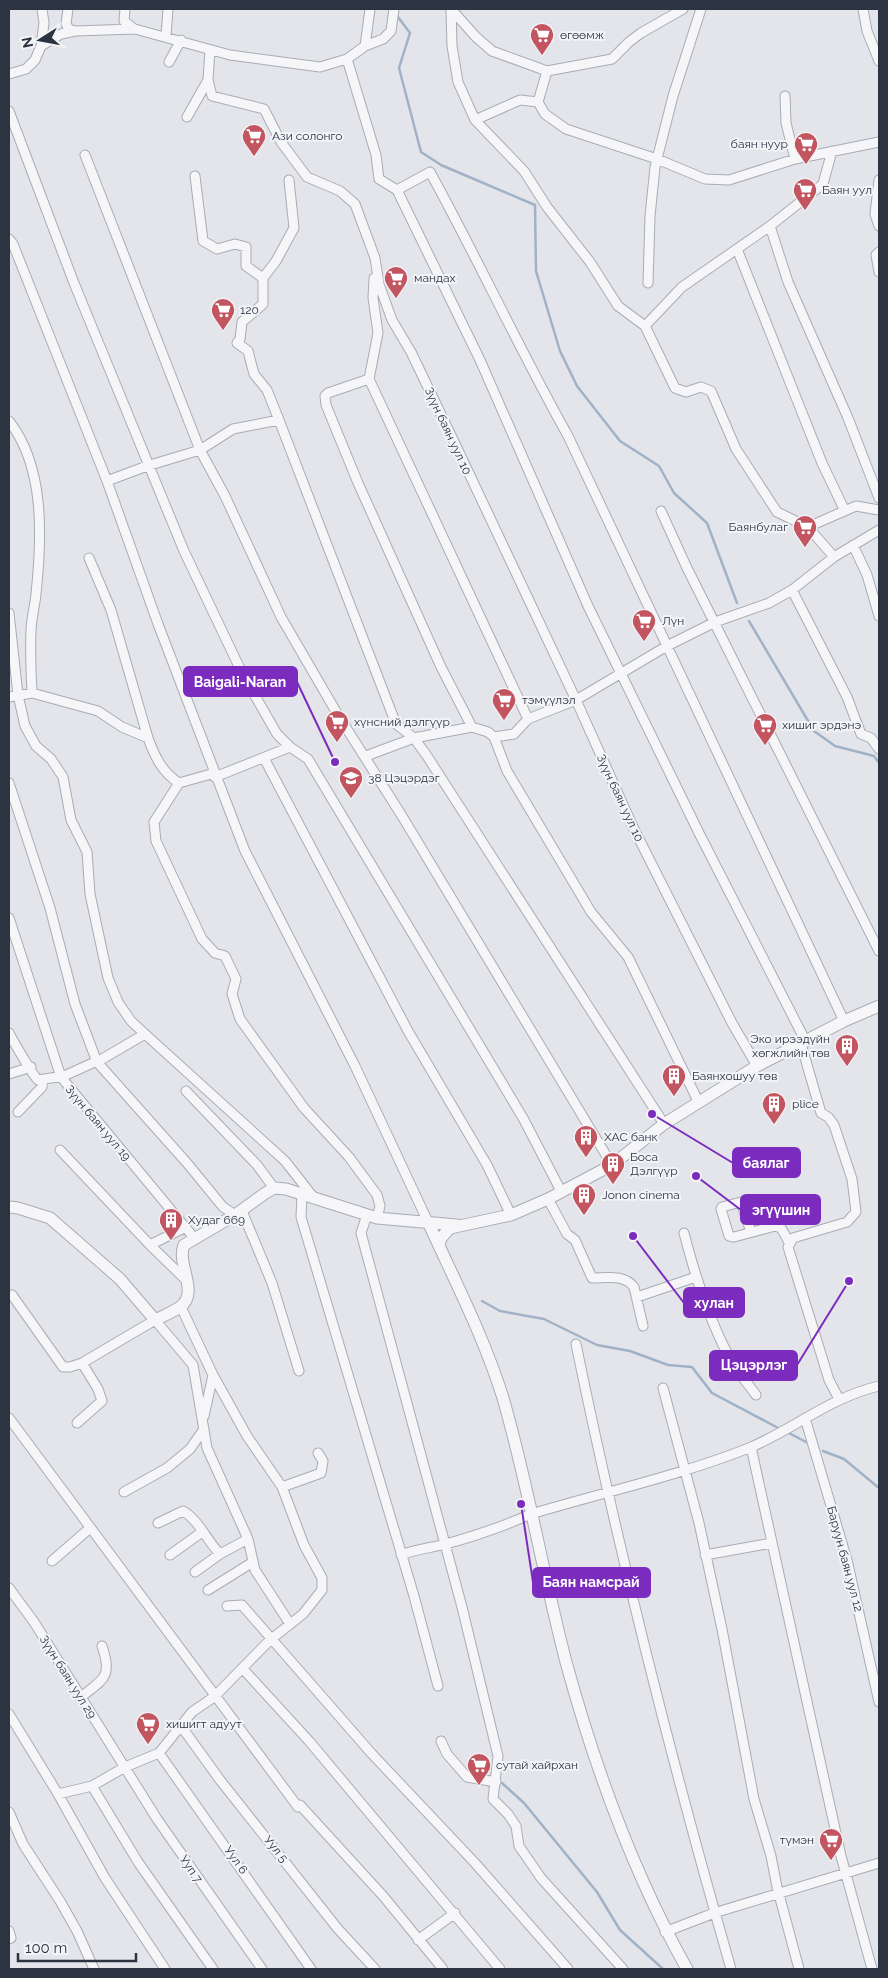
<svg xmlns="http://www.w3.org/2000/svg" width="888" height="1978" font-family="Raleway,sans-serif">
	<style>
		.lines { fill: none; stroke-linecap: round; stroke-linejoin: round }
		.stream { stroke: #a2b2c6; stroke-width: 2.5 }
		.minor-casing { stroke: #a8acb4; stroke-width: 11 }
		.tertiary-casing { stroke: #a8acb4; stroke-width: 13 }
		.minor { stroke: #f6f6f8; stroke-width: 9 }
		.tertiary { stroke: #f6f6f8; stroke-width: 11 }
		.labels { text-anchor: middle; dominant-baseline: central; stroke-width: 4; stroke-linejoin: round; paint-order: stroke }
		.poi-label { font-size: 12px; fill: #2c3341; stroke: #f3f4f7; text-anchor: start }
		.street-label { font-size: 12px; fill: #2c3341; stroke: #f3f4f7 }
		.leader { fill: none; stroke: #7b2cbf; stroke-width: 2 }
		.callout-dot { fill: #7b2cbf; stroke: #f3f4f7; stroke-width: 2 }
		.callout { fill: #7b2cbf; stroke: #7b2cbf; stroke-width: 2 }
		.callout-label { font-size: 14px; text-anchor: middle; font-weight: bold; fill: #fff }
	</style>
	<rect width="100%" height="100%" fill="#e3e5ea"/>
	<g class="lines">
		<path class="stream" d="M398,17L410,33L399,68L421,152L441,165L535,205L536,271L560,351L577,386L620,441L659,466L674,493L707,523L737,603
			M749,621L814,731L835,746L874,756L879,763
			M482,1301L500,1311L544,1319L597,1345L630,1351L668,1365L692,1367L712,1393L782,1430
			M787,1432L808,1443
			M823,1451L844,1459L879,1488
			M502,1783L524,1803L597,1892L620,1930L663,1969"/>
		<g class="minor-casing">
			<path id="minor" d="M68,9L66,24L69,29L75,31
				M125,9L124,21L133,28
				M451,9L476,37L492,51L547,71L612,59L629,42L641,33L683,9
				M863,9L867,31L879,61
				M451,10L452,46L458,82L475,120L524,171L547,207L590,262L618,306L645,326L675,388L686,392L701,387L711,391L736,449L777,512L808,527L834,557
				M166,36L168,9
				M41,46L44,23L42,9
				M365,46L370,9
				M210,50L208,80L212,96L264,109L281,142L307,177L340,191L355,204L375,258L379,284L392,320L411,352L457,448L576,700L633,827L732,1023L757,1066
				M347,59L376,155L379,179L397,190L480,360L588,606L699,833L806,1042
				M169,62L181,40
				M9,74L26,69L35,60L41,46L61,34L75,31L135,29L230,55L320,67L347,59L365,46L383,39L391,31L394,9
				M785,96L786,123L795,159
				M538,102L547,71
				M9,111L74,283L184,551L243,675L277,734L290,747L308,759L523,1118L561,1191
				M187,117L208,80
				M475,120L520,100L538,102L545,114L566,129L657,159L705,179L729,180L795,159L879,142
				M85,155L200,450L225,496L281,617L338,715L402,816L612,1165
				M195,176L203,241L217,249L235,244L246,247V266L263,278
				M289,180L294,228L276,261L263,278V304L242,322L240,339L237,343L248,351L254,374L267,390L279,420L396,724L414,738L427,756L664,1124
				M879,180L875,214L879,226
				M397,190L430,172C478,259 519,349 568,436L844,1021
				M770,226L788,282L848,418L879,498
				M9,239L13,244L107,481L158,624L245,851L355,1066L428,1222
				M737,249L822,463L844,509
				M879,252L876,255L879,272
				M374,278L373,298L378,333L369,379L328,393L325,396L326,405L358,483L441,667L472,727
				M648,283L650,216L655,167L673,96L701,9
				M645,326L682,287L770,226L823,184L832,151
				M369,379L528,719
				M9,421C45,467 42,537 36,594C35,606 31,619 31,631C30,652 31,672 32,693
				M107,481L147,466L200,450L233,429L279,420
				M661,511L687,568L879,951
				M808,527L856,506L879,510
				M853,545L867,575L879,616
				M89,558L111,610L148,738
				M792,590L847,697L861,734L871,738L879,749
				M9,613L18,695L25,726L36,746L51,759L63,777L71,820L87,852L90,894L108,978L118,1002L131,1021L145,1034L285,1161L314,1198
				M9,697L32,693L98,711L122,727L148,738C155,757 162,772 179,783L211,774L215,777L290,747
				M494,737L507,771L591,912L628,957L699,1103
				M366,756L414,738L472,727L488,732L494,737L514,734L528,719L576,700L667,646L715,622L769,603L792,590L834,557L879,530
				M264,758L408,1031L487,1165L511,1215
				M9,783L50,908L75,1004L97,1062L187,1163L223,1207L235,1215
				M179,783L154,822L156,841L202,939L215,953L225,956L236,979L232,994L240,1019L304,1108L349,1157L377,1195L380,1206L377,1218
				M9,918L61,1077L195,1239
				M9,1033C13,1041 34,1077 38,1080L64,1076L97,1061
				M801,1044L821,1113L828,1117L834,1125L852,1179L856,1212L847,1222L793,1238L788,1247L829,1380L839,1399
				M97,1062L145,1034
				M9,1074L31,1067
				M186,1091L257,1165L274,1188
				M18,1112L42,1087L43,1080
				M60,1150L150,1245L186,1227
				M302,1194L301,1217L414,1596L438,1686
				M548,1199L567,1234L575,1240L592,1278C607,1278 624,1274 634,1287L643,1326
				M242,1211L272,1283L299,1371
				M367,1215L361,1233L462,1607L498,1756L493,1799L508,1814L516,1826L519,1846L541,1878L623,1969
				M751,1232L741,1202L722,1207L721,1209L729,1236L734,1237L775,1226L781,1228L789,1242
				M684,1233C695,1276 711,1325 733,1364C740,1375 749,1385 756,1395
				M150,1245L187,1281
				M12,1295L63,1367H70L82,1363L155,1320L193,1365L207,1448L248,1539L255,1570L290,1624
				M637,1297L696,1277
				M576,1344C619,1554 672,1763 731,1969
				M663,1388L699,1523L722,1629L754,1799L771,1856L777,1887L799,1969
				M204,1416L213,1375
				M9,1418L298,1807L300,1805L384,1897L443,1969
				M805,1418L847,1560L879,1702
				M77,1423L102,1401L98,1389L82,1363
				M751,1447L841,1856L872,1969
				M282,1487L321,1473L323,1461L318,1453
				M124,1492L167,1468L190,1449L204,1429
				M158,1523L183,1511C199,1520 207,1541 220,1554
				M170,1555L202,1532
				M401,1555C417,1549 430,1548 446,1544C475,1536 504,1526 531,1514C601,1493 681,1475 749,1448C794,1429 831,1397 879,1386
				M705,1555L772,1543
				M52,1561L90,1528
				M195,1572L220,1554L248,1539
				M9,1588L34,1622L157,1819L262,1969
				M208,1590L253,1562
				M227,1606L242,1605L372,1754L475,1863L568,1969
				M243,1669L309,1741L500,1969
				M80,1698C103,1679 113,1678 102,1646
				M9,1714L58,1794L92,1786L125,1767L159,1753L192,1712L214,1697L270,1640L303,1614L322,1590V1578L304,1545L282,1487L247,1436L213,1375L181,1307
				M181,1726L220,1780L338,1929L375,1969
				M441,1741L447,1754L467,1777L496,1782
				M159,1753L311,1969
				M92,1786L138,1862L213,1969
				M58,1794L105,1878L165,1969
				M9,1812L23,1844L60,1901L77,1931L94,1969
				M9,1931L11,1938L9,1939
				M665,1932L714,1913L879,1863
				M418,1940L455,1913"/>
		</g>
		<g class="tertiary-casing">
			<path id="tertiary" d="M9,1207L18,1208L50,1218L120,1279L155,1320C163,1316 173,1312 180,1307C200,1293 176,1264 184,1245L235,1215L264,1194L274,1188L286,1189L377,1218L457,1225
				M428,1222C454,1279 484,1337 503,1398C528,1484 543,1574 566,1662C595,1768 633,1873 687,1969
				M439,1246L441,1238L450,1228L511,1215L548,1199L612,1165L664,1124L757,1066L844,1021L879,1006"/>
		</g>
		<use href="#minor" class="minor"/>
		<use href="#tertiary" class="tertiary"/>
	</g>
	<defs>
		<g id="supermarket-pin" transform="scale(1.25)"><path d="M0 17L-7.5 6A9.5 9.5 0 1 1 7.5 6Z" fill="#c25560" stroke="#f3f4f7"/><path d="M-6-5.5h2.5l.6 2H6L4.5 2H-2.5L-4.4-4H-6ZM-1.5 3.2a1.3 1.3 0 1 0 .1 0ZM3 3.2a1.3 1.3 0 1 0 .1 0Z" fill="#fff"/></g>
		<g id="school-pin" transform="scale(1.25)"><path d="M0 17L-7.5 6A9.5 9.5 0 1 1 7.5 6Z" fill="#c25560" stroke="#f3f4f7"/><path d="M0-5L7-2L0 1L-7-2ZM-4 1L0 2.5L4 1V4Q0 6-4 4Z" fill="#fff"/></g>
		<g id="building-pin" transform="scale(1.25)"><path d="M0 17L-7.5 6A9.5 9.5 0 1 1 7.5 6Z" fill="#c25560" stroke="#f3f4f7"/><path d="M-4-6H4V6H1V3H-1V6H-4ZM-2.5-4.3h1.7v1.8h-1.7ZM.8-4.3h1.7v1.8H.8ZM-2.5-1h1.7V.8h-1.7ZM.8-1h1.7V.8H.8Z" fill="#fff"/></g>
	</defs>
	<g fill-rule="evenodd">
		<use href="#supermarket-pin" x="542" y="35"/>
		<use href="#supermarket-pin" x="254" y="136"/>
		<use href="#supermarket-pin" x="806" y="144"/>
		<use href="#supermarket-pin" x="805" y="190"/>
		<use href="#supermarket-pin" x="396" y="278"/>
		<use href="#supermarket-pin" x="223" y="310"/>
		<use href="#supermarket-pin" x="805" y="527"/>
		<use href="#supermarket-pin" x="644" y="621"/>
		<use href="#supermarket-pin" x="504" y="700"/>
		<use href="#supermarket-pin" x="337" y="722"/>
		<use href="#supermarket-pin" x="765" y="725"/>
		<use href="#school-pin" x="351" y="778"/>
		<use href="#building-pin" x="847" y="1046"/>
		<use href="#building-pin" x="674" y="1076"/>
		<use href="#building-pin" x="774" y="1104"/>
		<use href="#building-pin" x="586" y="1137"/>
		<use href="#building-pin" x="613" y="1164"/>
		<use href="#building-pin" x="584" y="1195"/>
		<use href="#building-pin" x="171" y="1220"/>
		<use href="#supermarket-pin" x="148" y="1724"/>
		<use href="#supermarket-pin" x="479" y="1765"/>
		<use href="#supermarket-pin" x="831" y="1840"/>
	</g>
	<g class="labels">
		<g class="poi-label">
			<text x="560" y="35">өгөөмж</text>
			<text x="272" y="136">Ази солонго</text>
			<text x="788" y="144" text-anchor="end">баян нуур</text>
			<text x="822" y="190">Баян уул</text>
			<text x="414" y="278">мандах</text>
			<text x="240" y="310">120</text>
			<text x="788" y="527" text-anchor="end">Баянбулаг</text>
			<text x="662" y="621">Лүн</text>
			<text x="522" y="700">тэмүүлэл</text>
			<text x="354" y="722">хүнсний дэлгүүр</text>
			<text x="782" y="725">хишиг эрдэнэ</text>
			<text x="368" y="778">38 Цэцэрдэг</text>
			<text x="830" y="1039" text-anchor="end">Эко ирээдүйн<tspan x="830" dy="14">хөгжлийн төв</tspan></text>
			<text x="692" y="1076">Баянхошуу төв</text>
			<text x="792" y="1104">plice</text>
			<text x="604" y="1137">ХАС банк</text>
			<text x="630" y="1157">Боса<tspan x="630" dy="14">Дэлгүүр</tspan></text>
			<text x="602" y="1195">Jonon cinema</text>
			<text x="188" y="1220">Худаг 669</text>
			<text x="166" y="1724">хишигт адуут</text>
			<text x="496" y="1765">сутай хайрхан</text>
			<text x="814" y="1840" text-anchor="end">түмэн</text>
		</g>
		<g class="street-label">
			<text transform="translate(448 431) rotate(65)">Зүүн баян уул 10</text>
			<text transform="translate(620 798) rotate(65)">Зүүн баян уул 10</text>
			<text transform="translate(98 1123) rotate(50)">Зүүн баян уул 19</text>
			<text transform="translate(845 1559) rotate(75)">Баруун баян уул 12</text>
			<text transform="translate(68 1677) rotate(58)">Зүүн баян уул 29</text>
			<text transform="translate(276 1849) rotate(51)">Уул 5</text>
			<text transform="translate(236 1860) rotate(55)">Уул 6</text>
			<text transform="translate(191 1869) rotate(56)">Ууп 7</text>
		</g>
	</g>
	<path class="leader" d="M335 762L297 682M652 1114L733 1163M696 1176L741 1210M633 1236L684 1303M849 1281L797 1365M521 1504L533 1582"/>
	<g class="callout-dot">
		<circle cx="335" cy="762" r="5"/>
		<circle cx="652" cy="1114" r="5"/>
		<circle cx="696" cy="1176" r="5"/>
		<circle cx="633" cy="1236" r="5"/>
		<circle cx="849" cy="1281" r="5"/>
		<circle cx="521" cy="1504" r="5"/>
	</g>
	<g class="callout">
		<rect x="184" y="667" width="113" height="29" rx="5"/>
		<rect x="733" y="1148" width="67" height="29" rx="5"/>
		<rect x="741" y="1195" width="79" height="29" rx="5"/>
		<rect x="684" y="1288" width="60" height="29" rx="5"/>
		<rect x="710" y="1351" width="87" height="29" rx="5"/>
		<rect x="533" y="1568" width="117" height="29" rx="5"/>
	</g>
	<g class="callout-label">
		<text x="240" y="687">Baigali-Naran</text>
		<text x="766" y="1168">баялаг</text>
		<text x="781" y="1215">эгүүшин</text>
		<text x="714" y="1308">хулан</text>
		<text x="754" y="1370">Цэцэрлэг</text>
		<text x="591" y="1587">Баян намсрай</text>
	</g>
	<rect width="888" height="1978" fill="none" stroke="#2c3341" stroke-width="20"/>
	<g transform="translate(40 40) rotate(259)" stroke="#f3f4f7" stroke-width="4" paint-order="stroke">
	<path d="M0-4L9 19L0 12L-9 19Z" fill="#2c3341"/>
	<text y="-8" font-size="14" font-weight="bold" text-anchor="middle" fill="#2c3341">N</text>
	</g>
	<path d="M18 1953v8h118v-8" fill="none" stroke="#2c3341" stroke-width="2.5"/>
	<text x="25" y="1953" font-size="15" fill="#2c3341" stroke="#f3f4f7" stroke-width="4" paint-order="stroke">100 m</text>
</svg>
